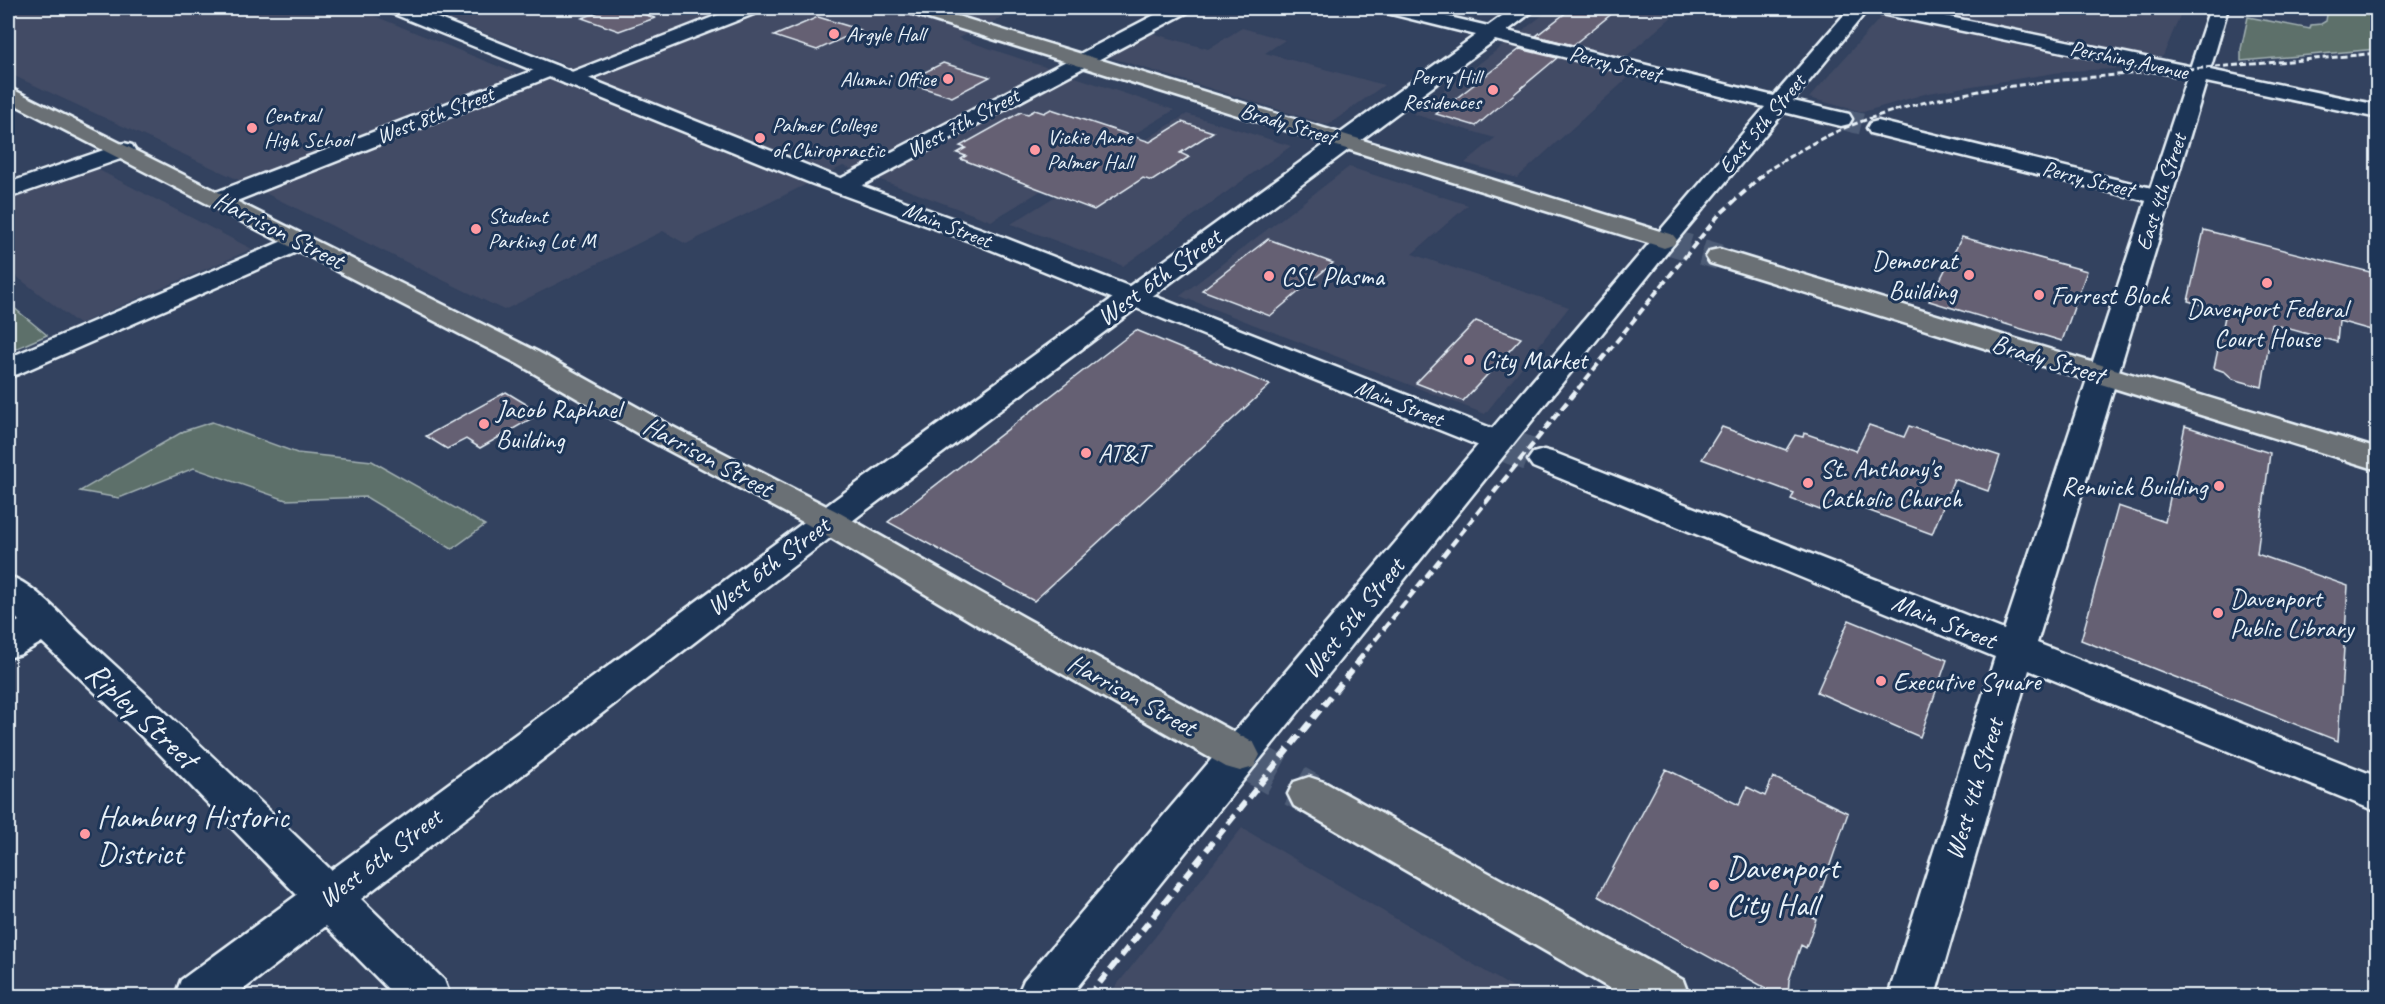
<svg xmlns="http://www.w3.org/2000/svg" width="2385" height="1004" font-family="Caveat,sans-serif">
	<style>
		.built { fill: #424b65 }
		.green { fill: #5d706b; stroke: #a2b0b2; stroke-width: 1.5 }
		.building { fill: #656073; stroke: #e8f1f8; stroke-width: 1.5 }
		.lines { fill: none; stroke-linecap: round; stroke-linejoin: round }
		.street-tunnel { stroke: #4e5c76; stroke-width: 21; stroke-dasharray: 21 10; stroke-linecap: butt }
		.secondary-tunnel { stroke: #4e5c76; stroke-width: 34; stroke-dasharray: 34 16; stroke-linecap: butt }
		.highway-tunnel-far1 { stroke: #4e5c76; stroke-width: 26; stroke-dasharray: 26 14; stroke-linecap: butt }
		.highway-tunnel { stroke: #4e5c76; stroke-width: 42; stroke-dasharray: 42 21; stroke-linecap: butt }
		.street-casing { stroke: #e8f1f8; stroke-width: 5 }
		.secondary-casing { stroke: #e8f1f8; stroke-width: 5 }
		.highway-casing { stroke: #e8f1f8; stroke-width: 5 }
		.street { fill: #1d3557; fill-rule: evenodd }
		.secondary { fill: #1d3557; fill-rule: evenodd }
		.highway { fill: #6a7074; fill-rule: evenodd }
		.rail-far3 { stroke: #e8f1f8; stroke-width: 3; stroke-dasharray: 6 3; stroke-linecap: butt }
		.rail-far2 { stroke: #e8f1f8; stroke-width: 4; stroke-dasharray: 8 4; stroke-linecap: butt }
		.rail-far1 { stroke: #e8f1f8; stroke-width: 4.5; stroke-dasharray: 9 4.5; stroke-linecap: butt }
		.rail { stroke: #e8f1f8; stroke-width: 6; stroke-dasharray: 11 6; stroke-linecap: butt }
		.poi-dot { fill: #ff9aa2; stroke: #1d3557; stroke-width: 2 }
		.labels { text-anchor: middle; dominant-baseline: central; stroke-width: 6; stroke-linejoin: round; paint-order: stroke }
		.far-poi-label { font-size: 22px; fill: #e8f1f8; stroke: #1d3557; text-anchor: start }
		.far-street-label { font-size: 22px; fill: #e8f1f8; stroke: #1d3557 }
		.street-label { font-size: 26px; fill: #e8f1f8; stroke: #1d3557 }
		.poi-label { font-size: 26px; fill: #e8f1f8; stroke: #1d3557; text-anchor: start }
		.near-street-label { font-size: 32px; fill: #e8f1f8; stroke: #1d3557 }
		.near-poi-label { font-size: 32px; fill: #e8f1f8; stroke: #1d3557; text-anchor: start }
	</style>
	<rect width="100%" height="100%" fill="#33425f"/>
	<filter id="ink" filterUnits="userSpaceOnUse"><feTurbulence type="fractalNoise" baseFrequency=".0167" numOctaves="2"/><feDisplacementMap in="SourceGraphic" scale="12" xChannelSelector="R" yChannelSelector="G"/><feConvolveMatrix kernelMatrix="1 2 1 2 8 2 1 2 1" color-interpolation-filters="sRGB"/></filter>
	<g filter="url(#ink)">
		<path class="built" d="M8,8H355L517,74L241,181L8,73Z
			M421,8H1023L958,38L1174,110L991,221L843,166L686,244L663,231L504,310L263,192L568,66Z
			M1552,8H1682L1609,71L1630,76L1517,178L1465,163L1495,138L1413,114Z
			M1889,8H2183L2163,56L2113,69L2067,71L1928,93L1863,112L1809,98Z
			M1242,28L1285,40L1265,53L1384,85L1328,125L1106,56L1148,32L1208,49Z
			M1187,114L1291,146L1123,266L1011,224Z
			M1349,167L1468,205L1412,254L1569,307L1485,414L1180,296Z
			M95,168L252,249L79,324L8,270V199Z
			M1242,828L1527,996H1108Z"/>
		<path class="green" d="M2328,8L2377,17V49L2241,61V49L2248,17L2310,29L2311,25L2321,24L2326,21Z
			M8,303L47,335L8,352Z
			M212,422L297,453L372,461L485,525L452,549L366,497L286,500L194,468L119,498L80,491L184,431Z"/>
		<path class="building" d="M610,8H626L655,18L619,31L582,18Z
			M1572,8H1619L1573,45L1536,36Z
			M818,17L861,30L817,50L774,36Z
			M1520,49L1557,58L1476,126L1436,114Z
			M943,63L990,77L952,97L905,82Z
			M1051,109L1150,142L1182,122L1213,132L1180,153L1189,157L1152,181L1143,178L1094,210L961,159L966,156L957,153L966,148L960,146L1021,112L1028,114L1035,110L1044,113Z
			M2204,230L2378,274V332L2339,321L2337,342L2272,324L2262,387L2233,379L2225,372L2214,368L2226,312L2188,301Z
			M1962,237L2087,271L2062,341L1929,301Z
			M1268,239L1333,263L1270,316L1202,290Z
			M1476,321L1521,338L1463,401L1416,383Z
			M1136,330L1270,385L1034,601L888,522Z
			M506,392L541,413L480,448L466,439L447,449L426,436Z
			M1869,425L1904,437L1909,426L2000,456L1988,491L1954,479L1932,534L1840,500L1835,509L1823,505L1820,510L1791,499L1794,493L1702,459L1722,427L1786,450L1795,435L1803,437L1804,433L1856,451Z
			M2185,426L2270,453L2257,554L2348,586L2338,741L2081,640L2118,506L2165,522Z
			M1849,620L1947,660L1920,737L1817,692Z
			M1666,769L1739,805L1747,787L1765,796L1773,777L1848,813L1812,917L1816,919L1806,948L1801,945L1789,980L1788,996L1771,993L1764,987L1598,896Z"/>
		<g class="lines">
			<path class="street-tunnel" d="M1841,119L1878,128"/>
			<path class="secondary-tunnel" d="M1498,442L1544,460"/>
			<path class="highway-tunnel-far1" d="M1664,240L1719,257"/>
			<path class="highway-tunnel" d="M1240,755L1309,794"/>
			<g class="street-casing">
				<path id="street" d="M736,8H761L759,12L578,83L571,85L564,83L561,79L564,75Z
					M1168,8H1190L1188,12L852,191L844,193L836,191L832,186L836,181Z
					M1381,8H1411L1488,26L1513,8H1534L1532,12L1507,31L1774,96L1850,8H1869L1793,101L1849,114L1852,119L1849,124L1841,126L1784,112L1673,245L1070,996H1017L1024,980L1765,107L1495,40L865,511L361,899L444,980L450,996H395L326,926L235,996H175L181,980L297,895L158,752L42,642L21,654L8,658V627L19,621L8,609V576C33,582 65,620 85,638C169,714 250,792 331,870L841,495L1476,35L1383,12Z
					M1872,8H1906L2198,68L2205,70L2208,74L2205,78L2198,80L1881,14L1874,12Z
					M550,64L557,66L560,70L557,74L229,204L220,206L211,204L208,199L211,194Z
					M1878,121L2168,192L2171,197L2168,202L2159,204L1870,133L1867,128L1870,123Z
					M124,143L132,145L135,150L132,155L8,198V183Z
					M299,234L308,237L312,242L308,247L18,374L8,377V358Z"/>
			</g>
			<g class="secondary-casing">
				<path id="secondary" d="M387,8H412L829,174L990,232L1509,435L1514,442L1509,449L1498,452L1487,449L972,242L813,184L389,12Z
					M2210,8H2228L2210,70L2378,105V118L2206,82L2037,643L2378,777V812L2029,670L1935,996H1888L1995,657L1533,467L1528,460L1533,453L1544,450L1555,453L2004,630Z
					M2366,8H2378V14L2368,12Z"/>
			</g>
			<g class="highway-casing">
				<path id="highway" d="M904,8H931L1673,235L1677,240L1673,245L1664,248L1655,245L906,12Z
					M8,87L538,352L671,426L840,513L1027,619L1254,743L1260,755L1254,767L1240,771L1226,767L1001,639L816,529L649,440L518,364L8,101Z
					M1719,249L2378,449V470L1710,263L1706,257L1710,251Z
					M1309,777L1324,782L1683,980L1689,996H1623L1294,806L1288,794L1294,782Z"/>
			</g>
			<use href="#street" class="street"/>
			<use href="#secondary" class="secondary"/>
			<use href="#highway" class="highway"/>
			<path class="rail-far3" d="M1765,172C1793,154 1821,137 1852,125C1945,89 2044,81 2142,73C2221,66 2300,61 2378,53"/>
			<path class="rail-far2" d="M1578,389L1718,216L1767,171"/>
			<path class="rail-far1" d="M1358,661L1579,387"/>
			<path class="rail" d="M1089,996L1360,660"/>
		</g>
	</g>
	<g class="poi-dot">
		<circle cx="834" cy="34" r="6"/>
		<circle cx="948" cy="79" r="6"/>
		<circle cx="1493" cy="90" r="6"/>
		<circle cx="252" cy="128" r="6"/>
		<circle cx="760" cy="138" r="6"/>
		<circle cx="1035" cy="150" r="6"/>
		<circle cx="476" cy="229" r="6"/>
		<circle cx="1969" cy="275" r="6"/>
		<circle cx="1269" cy="276" r="6"/>
		<circle cx="2267" cy="283" r="6"/>
		<circle cx="2039" cy="295" r="6"/>
		<circle cx="1469" cy="360" r="6"/>
		<circle cx="484" cy="424" r="6"/>
		<circle cx="1086" cy="453" r="6"/>
		<circle cx="1808" cy="483" r="6"/>
		<circle cx="2219" cy="486" r="6"/>
		<circle cx="2218" cy="613" r="6"/>
		<circle cx="1881" cy="681" r="6"/>
		<circle cx="85" cy="834" r="6"/>
		<circle cx="1714" cy="885" r="6"/>
	</g>
	<g class="labels">
		<g class="far-poi-label">
			<text x="846" y="34">Argyle Hall</text>
			<text x="1481" y="77" text-anchor="end">Perry Hill<tspan x="1481" dy="25">Residences</tspan></text>
			<text x="936" y="79" text-anchor="end">Alumni Office</text>
			<text x="264" y="115">Central<tspan x="264" dy="25">High School</tspan></text>
			<text x="772" y="125">Palmer College<tspan x="772" dy="25">of Chiropractic</tspan></text>
			<text x="1047" y="137">Vickie Anne<tspan x="1047" dy="25">Palmer Hall</tspan></text>
			<text x="488" y="216">Student<tspan x="488" dy="25">Parking Lot M</tspan></text>
		</g>
		<g class="far-street-label">
			<text transform="translate(2129 60) rotate(12)">Pershing Avenue</text>
			<text transform="translate(1615 64) rotate(14)">Perry Street</text>
			<text transform="translate(435 115) rotate(-21)">West 8th Street</text>
			<text transform="translate(963 123) rotate(-28)">West 7th Street</text>
			<text transform="translate(1288 124) rotate(17)">Brady Street</text>
			<text transform="translate(1762 124) rotate(-50)">East 5th Street</text>
			<text transform="translate(2088 179) rotate(14)">Perry Street</text>
			<text transform="translate(2161 192) rotate(-72)">East 4th Street</text>
			<text transform="translate(947 225) rotate(21)">Main Street</text>
			<text transform="translate(1399 403) rotate(22)">Main Street</text>
		</g>
		<g class="street-label">
			<text transform="translate(279 230) rotate(27)">Harrison Street</text>
			<text transform="translate(1159 277) rotate(-36)">West 6th Street</text>
			<text transform="translate(2048 359) rotate(17)">Brady Street</text>
			<text transform="translate(708 457) rotate(28)">Harrison Street</text>
			<text transform="translate(768 566) rotate(-37)">West 6th Street</text>
			<text transform="translate(1353 618) rotate(-51)">West 5th Street</text>
			<text transform="translate(1944 621) rotate(22)">Main Street</text>
			<text transform="translate(1132 695) rotate(29)">Harrison Street</text>
			<text transform="translate(1974 789) rotate(-73)">West 4th Street</text>
			<text transform="translate(380 858) rotate(-37)">West 6th Street</text>
		</g>
		<g class="poi-label">
			<text x="1957" y="260" text-anchor="end">Democrat<tspan x="1957" dy="30">Building</tspan></text>
			<text x="1281" y="276">CSL Plasma</text>
			<text x="2051" y="295">Forrest Block</text>
			<text x="2267" y="308" text-anchor="middle">Davenport Federal<tspan x="2267" dy="30">Court House</tspan></text>
			<text x="1481" y="360">City Market</text>
			<text x="496" y="409">Jacob Raphael<tspan x="496" dy="30">Building</tspan></text>
			<text x="1098" y="453">AT&amp;T</text>
			<text x="1820" y="468">St. Anthony's<tspan x="1820" dy="30">Catholic Church</tspan></text>
			<text x="2207" y="486" text-anchor="end">Renwick Building</text>
			<text x="2230" y="598">Davenport<tspan x="2230" dy="30">Public Library</tspan></text>
			<text x="1893" y="681">Executive Square</text>
		</g>
		<g class="near-street-label">
			<text transform="translate(142 715) rotate(43)">Ripley Street</text>
		</g>
		<g class="near-poi-label">
			<text x="97" y="816">Hamburg Historic<tspan x="97" dy="37">District</tspan></text>
			<text x="1726" y="867">Davenport<tspan x="1726" dy="37">City Hall</tspan></text>
		</g>
	</g>
	<rect width="2385" height="1004" fill="none" stroke="#1d3557" stroke-width="30"/>
	<rect x="15" y="15" width="2355" height="974" fill="none" stroke="#e8f1f8" stroke-width="2" filter="url(#ink)"/>
</svg>
